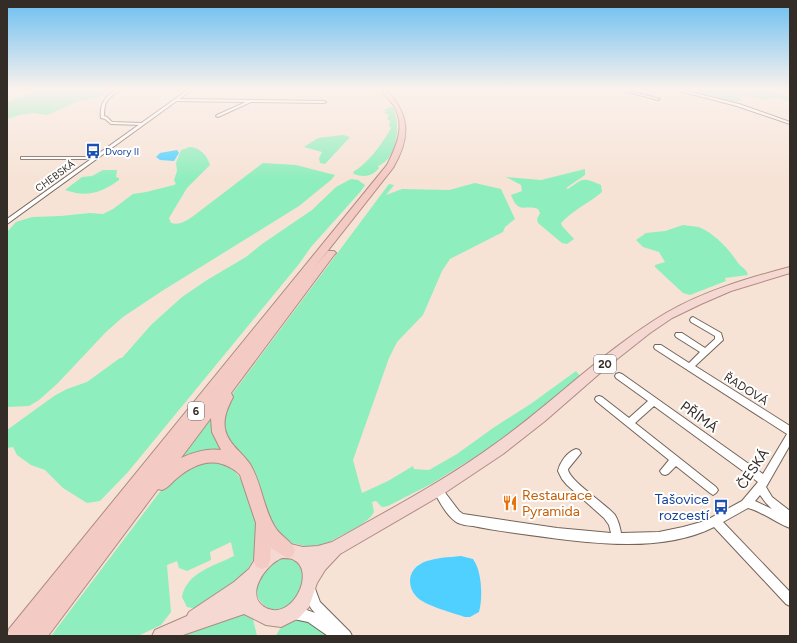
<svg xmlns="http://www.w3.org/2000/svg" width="797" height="643" font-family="Figtree,sans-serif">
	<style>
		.green { fill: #8feebd }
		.water { fill: #4fd0ff }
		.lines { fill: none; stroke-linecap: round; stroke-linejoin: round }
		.stream { stroke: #4fd0ff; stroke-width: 1 }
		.minor-casing { stroke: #746459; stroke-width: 2 }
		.tertiary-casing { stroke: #746459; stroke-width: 2 }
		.primary-casing { stroke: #ae8b83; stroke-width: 2 }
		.trunk-casing { stroke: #ae8b83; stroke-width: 2 }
		.minor { fill: #fff; fill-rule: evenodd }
		.tertiary { fill: #fff; fill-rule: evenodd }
		.primary { fill: #f6d8d3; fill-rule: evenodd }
		.trunk { fill: #f3cbc4; fill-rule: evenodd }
		.labels { text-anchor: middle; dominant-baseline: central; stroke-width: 4; stroke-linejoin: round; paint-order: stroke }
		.far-transit-label { font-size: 10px; fill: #164399; stroke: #fff; text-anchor: start }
		.far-street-label { font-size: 10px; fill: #332c27; stroke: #fff }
		.shield { fill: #fff; stroke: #706b68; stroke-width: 1 }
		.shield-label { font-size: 11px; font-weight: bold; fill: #332c27 }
		.street-label { font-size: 12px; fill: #332c27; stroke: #fff }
		.near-street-label { font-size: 14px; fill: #332c27; stroke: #fff }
		.near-food-label { font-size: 14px; fill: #c56008; stroke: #fff; text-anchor: start }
		.near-transit-label { font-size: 14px; fill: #164399; stroke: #fff; text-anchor: end }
	</style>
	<rect width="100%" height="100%" fill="#f6e3d6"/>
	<path class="green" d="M42,89H111L99,98L79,101L47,115L33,113L20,115L7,119V102Z
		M676,89H770L790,97V102L778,98L762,100L735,94L743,101H732L714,99Z
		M389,107H393C401,123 398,159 378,166L379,168C373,176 364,178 354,174L353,172C368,164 384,141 391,128L389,126L390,121L387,119L389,115L385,113L386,109Z
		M343,135L350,137L325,164L320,163L319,158L322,152L304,147L318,138Z
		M190,147C199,147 208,156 210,165L187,188L169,218L171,223C180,225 184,222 192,217L263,163L296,165L335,175L331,180L299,206L162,291L123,317L106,332L57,384L39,400L29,406L7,407V232L16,222L32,217L61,216L90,213L103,214L113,209L133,194L146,192L174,185L176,184L174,180L177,171L176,163L181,150Z
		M585,169V175L566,188L568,189C584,178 582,177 601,185L602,192C589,203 573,210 561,223L562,226L574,239L567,244L562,243L538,223L537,219L540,213L538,209C524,204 519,215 511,195L522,191L521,185L506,177L541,180Z
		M103,170H117L116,177L119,178V180C100,194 86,197 65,190L82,177L92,176Z
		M351,179L358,180L365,185L361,191L311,247L299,264L128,472L100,501L87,503L63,488L45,470L31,465L17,455L13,447L7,448V430L54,396L67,389L87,382L120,358H122L151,325L182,297L207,280L246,257L262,244L312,210L336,187Z
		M475,183L501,189L515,219L505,227L503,232L450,259L442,271L423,315L397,342L389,358L353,460L362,493L388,481L413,466L414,469L429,470L457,454L493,428L532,403L576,371L581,377L491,447L431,484L388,506L382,507L376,501L372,502L374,512C368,523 353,529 342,535C327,544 314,550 297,544C293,543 288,543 285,540C269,528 264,491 254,472C246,454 226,444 222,425C221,418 226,407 227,401L389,184L394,185L386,195L402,189L449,190Z
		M683,225C688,226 694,226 699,227C715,234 729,249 738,263C742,268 746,268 748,275L725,278L726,281L690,295L683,293L655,267V265L665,262L659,252L643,247L636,240L646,233L665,231Z
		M214,415L224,452L178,462Z
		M212,460L232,467L244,484L258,528L255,556L243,578L198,607L192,608L187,607L182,597C186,573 214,566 234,556L231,542L210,552L211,560L187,571L179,568L177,561L167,565L171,612L161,625L138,636H51L168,481L178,472Z
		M283,558C323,562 295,623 267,607C244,594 265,562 283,558Z
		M249,613L253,619L257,636H174L225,615Z
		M297,619L308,620L331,636H276C280,626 287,622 297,619Z"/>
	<path class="water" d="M177,150L179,153L174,161L160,160L156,157L160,153Z
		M461,556L473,559C482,571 483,598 479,612L470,617H465C453,613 428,606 419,599C413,594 410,588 410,580C412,557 444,558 461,556Z"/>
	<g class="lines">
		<path class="stream" d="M7,90L10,89"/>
		<g class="minor-casing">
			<path id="minor" d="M118,89H122C109,98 104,99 104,116L107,117L112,122L142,123H143V125L111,124L105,119L101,118C99,104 106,95 118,89Z
				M617,89H622L660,99L658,100Z
				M176,99L324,101L326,102L324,103L251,102L218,117L216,116L217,115L246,102L175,101Z
				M21,157H96L98,158L96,159H21Z
				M693,317L721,333L723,340L695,366L790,426V445L766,487L772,497L790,511V528C776,523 763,512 748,508L723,522L790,592V606L786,604L714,527C657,556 576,541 515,533C501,531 487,529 473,526C468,526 463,525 458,523C447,517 440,502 434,492L432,489L434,486L437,484L440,486L459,511L463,514L557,528L611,533L609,525L604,518L567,485L562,479L558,471C560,462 567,452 576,449L579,450L581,453L568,469C568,480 606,504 615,515C618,520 620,527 621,533L659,532L683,527L705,521L742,501L758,482L654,406L635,423L716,487L718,490L716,493L713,495L710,493L676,466L668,474L665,475L662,474L660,471L669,460L596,401L595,399L596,397L599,396L602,397L629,418L648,401L616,378L615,376L616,374L619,373L622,374L763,474L787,434L655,349L654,347L655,345H661L689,363L700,352L676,337L675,335L676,333H682L705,348L715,339V336L691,322L690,320L691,318ZM760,495L766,503L772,509L755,501Z
				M310,584L314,586L320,602L350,632L352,636H328L308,622L289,618L287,614L289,610C298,606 306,610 315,613C309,607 303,595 306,586Z"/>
		</g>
		<g class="tertiary-casing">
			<path id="tertiary" d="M189,89H193L7,224V219Z
				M672,89H678L739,104L790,122V124L737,106Z"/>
		</g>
		<g class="primary-casing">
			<path id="primary" d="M790,267V273L731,291L701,304L672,318L650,333L607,367L545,421L503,454L443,494L340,554L325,570L317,583L309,607L299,618L281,627L266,625L244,614L180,636H152L155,630L187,616L189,612L234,582L249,569L257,556L266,549L282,542L303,547L318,546L332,542C387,511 444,481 495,444C553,403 604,350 666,313C704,291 748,278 790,267ZM282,558C286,558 291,558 294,560C316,571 293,621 266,608C243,596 266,564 282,558Z"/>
		</g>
		<g class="trunk-casing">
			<path id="trunk" d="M381,89H386C410,115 411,137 393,168L315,267L328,251H334L336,253L334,255L231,393L233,397C228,407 223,417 225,429C228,444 242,452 250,464C262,484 263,508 275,527C281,537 291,540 295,550L293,556L287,558L271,548L270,561L268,567L262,569L256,567L254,561L256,523L240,475C236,470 228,466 222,464C205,459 189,468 176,479C171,483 168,488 162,490L158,489L48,636H7L9,629L387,165C396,147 406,126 394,106C390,100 384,95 381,89ZM211,418L212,432L221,450C207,448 194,452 181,458Z"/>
		</g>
		<use href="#minor" class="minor"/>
		<use href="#tertiary" class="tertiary"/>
		<use href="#primary" class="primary"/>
		<use href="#trunk" class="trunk"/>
	</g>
	<linearGradient id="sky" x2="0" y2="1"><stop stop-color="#6bbff1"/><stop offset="0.5" stop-color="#fbf2ed"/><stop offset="1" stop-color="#fbf2ed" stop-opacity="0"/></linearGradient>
	<rect width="797" height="179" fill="url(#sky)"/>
	<defs>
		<g id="bus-bare" transform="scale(1.2)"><path d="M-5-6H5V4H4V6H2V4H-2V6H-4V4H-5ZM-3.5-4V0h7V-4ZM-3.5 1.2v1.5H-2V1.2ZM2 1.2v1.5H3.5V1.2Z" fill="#1a4fb4" stroke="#fff" stroke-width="2.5" paint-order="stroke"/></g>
		<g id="restaurant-bare" transform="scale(1.2)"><path d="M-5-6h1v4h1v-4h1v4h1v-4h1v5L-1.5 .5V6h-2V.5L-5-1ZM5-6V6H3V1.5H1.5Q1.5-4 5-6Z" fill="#e8710a" stroke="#fff" stroke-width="2.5" paint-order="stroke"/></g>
	</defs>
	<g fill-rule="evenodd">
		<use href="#bus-bare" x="93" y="151"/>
		<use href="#restaurant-bare" x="510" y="503"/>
		<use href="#bus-bare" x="721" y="507"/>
	</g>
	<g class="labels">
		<g class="far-transit-label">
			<text x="105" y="151">Dvory II</text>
		</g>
		<g class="far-street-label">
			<text transform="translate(55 176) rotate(-36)">CHEBSKÁ</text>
		</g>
		<g class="shield">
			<rect x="594" y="355" width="22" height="18" rx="3"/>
			<rect x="188" y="402" width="16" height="18" rx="3"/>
		</g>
		<g class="shield-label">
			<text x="605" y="364">20</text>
			<text x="196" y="411">6</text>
		</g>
		<g class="street-label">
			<text transform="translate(746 389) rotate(32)">ŘADOVÁ</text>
		</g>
		<g class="near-street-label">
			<text transform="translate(699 417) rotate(36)">PŘÍMÁ</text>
			<text transform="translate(753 469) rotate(-56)">ČESKÁ</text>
		</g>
		<g class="near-food-label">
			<text x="522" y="495">Restaurace<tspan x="522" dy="16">Pyramida</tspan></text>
		</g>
		<g class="near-transit-label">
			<text x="709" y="499">Tašovice<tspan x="709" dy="16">rozcestí</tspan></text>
		</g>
	</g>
	<rect width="797" height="643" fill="none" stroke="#332c27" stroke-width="16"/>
</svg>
